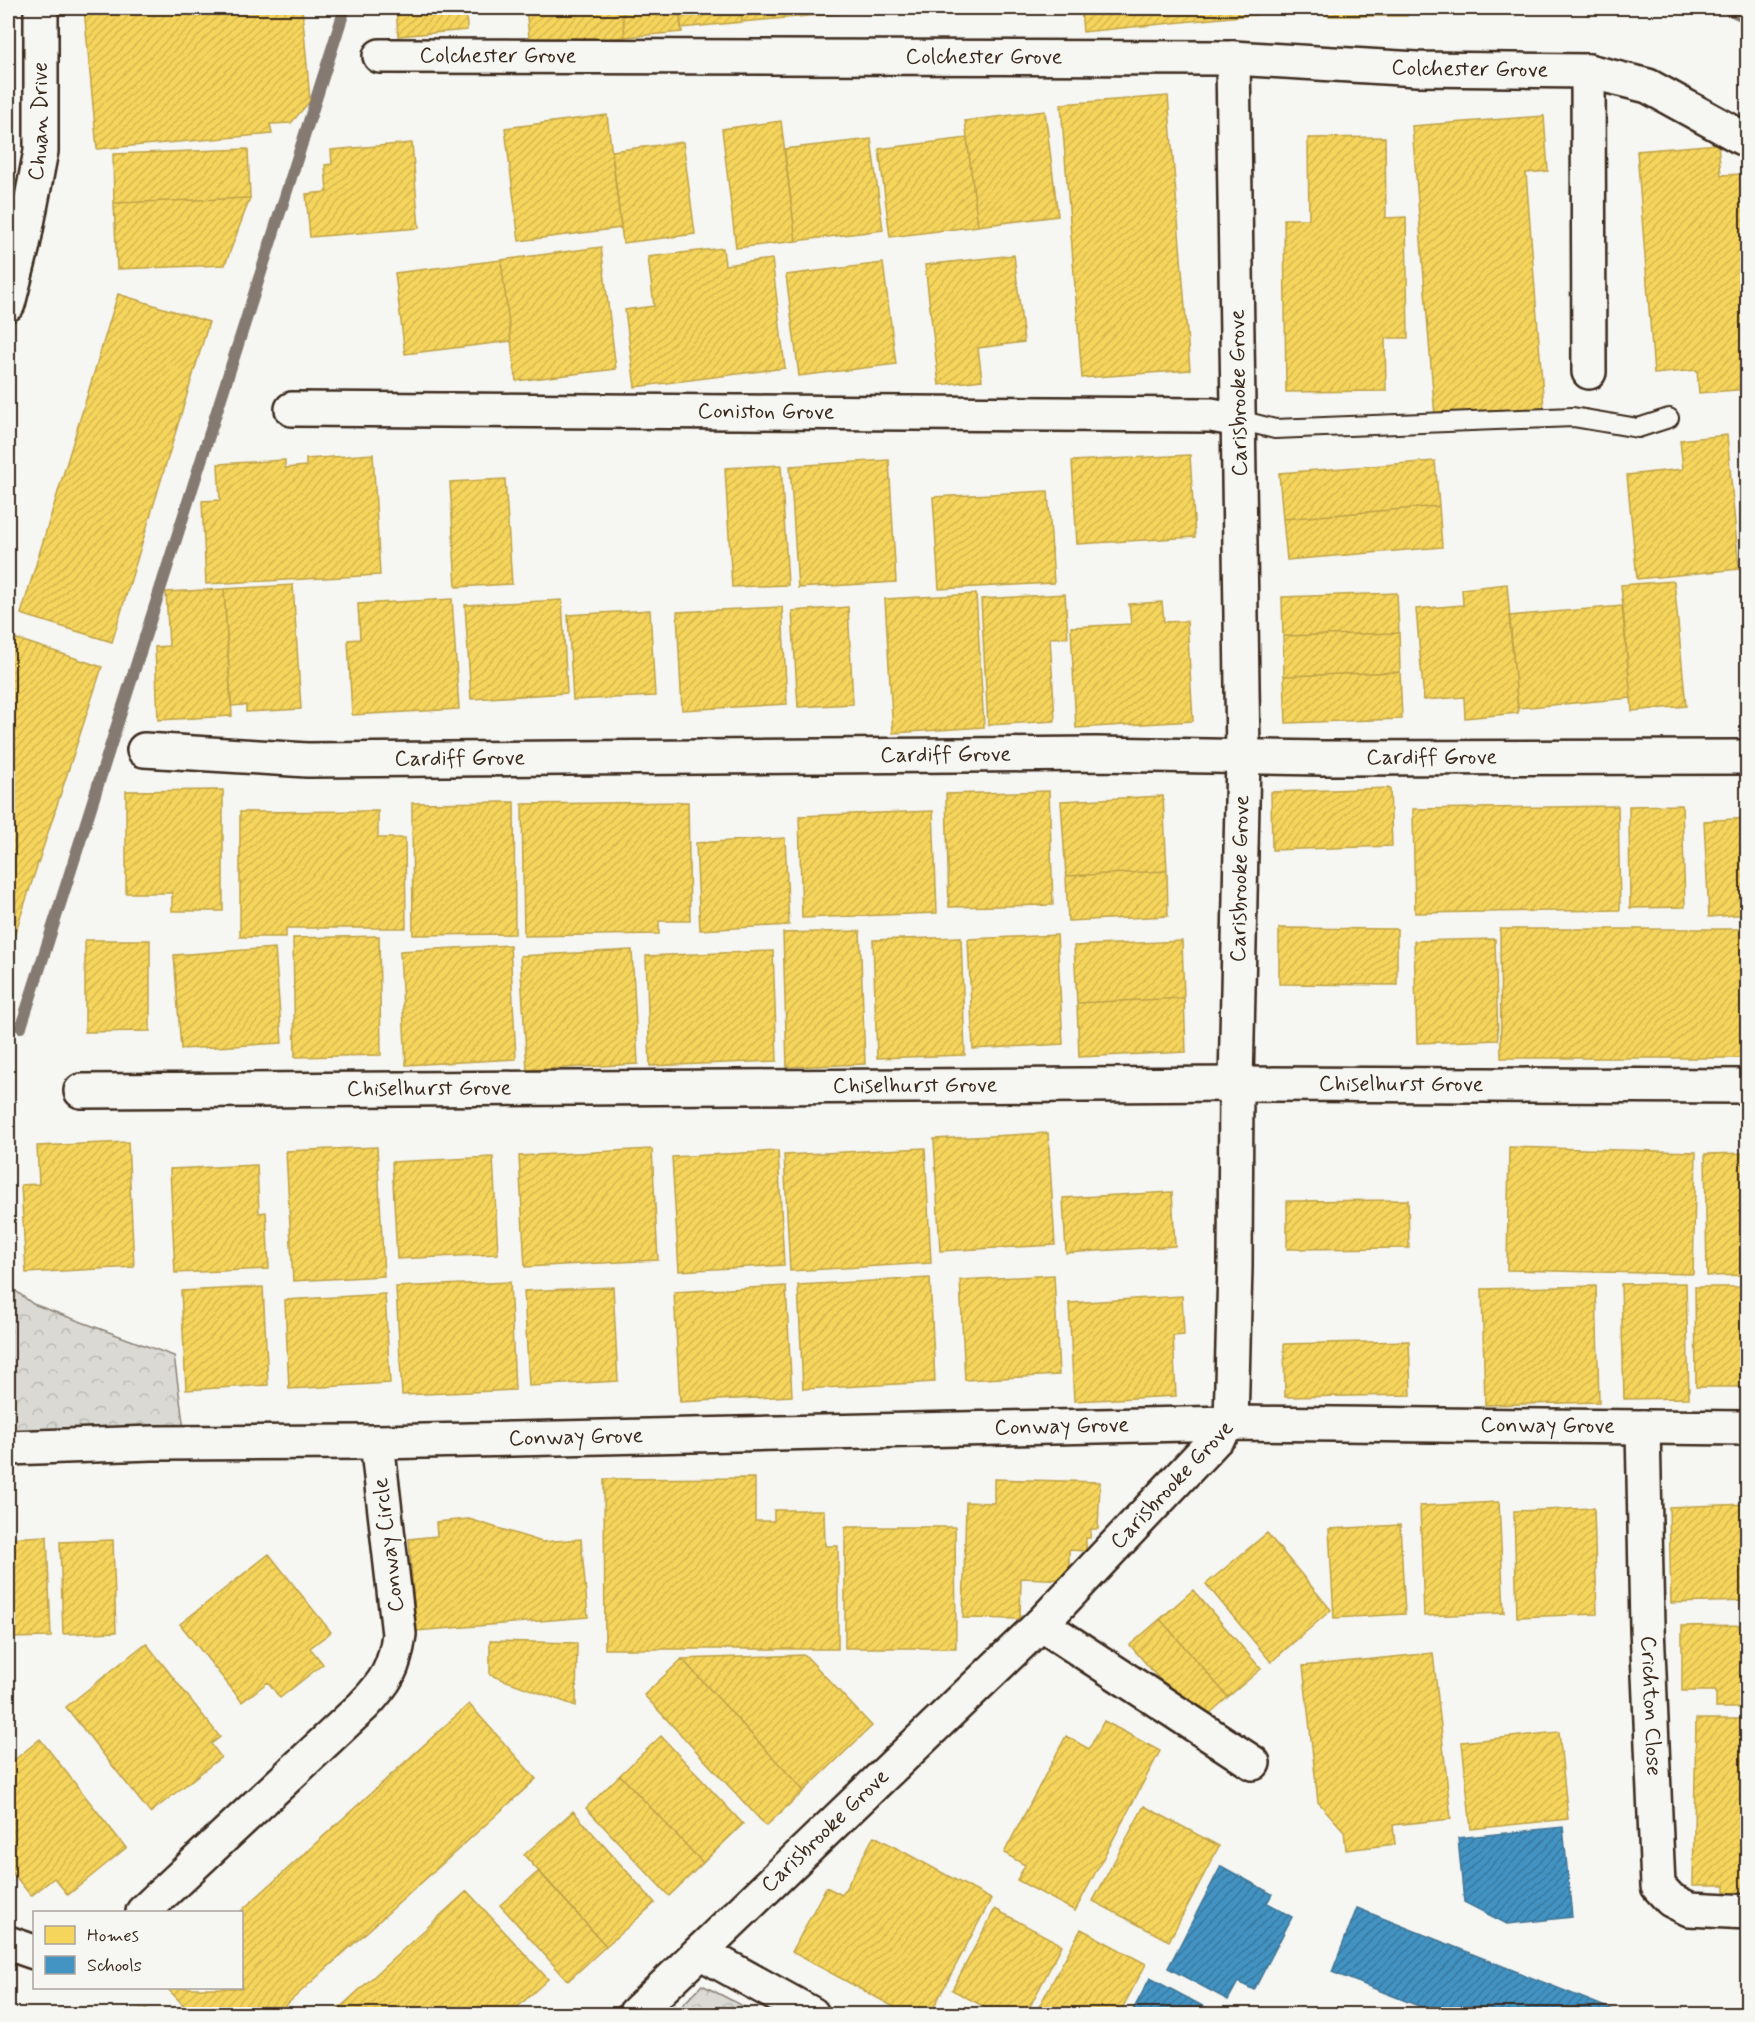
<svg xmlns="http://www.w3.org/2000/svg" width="1755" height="2022" font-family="Mynerve,sans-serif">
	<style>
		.park { fill: url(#park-crowns); stroke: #8a8278; stroke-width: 1.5 }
		.homes { fill: url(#homes-hatch); stroke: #bea249; stroke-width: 1.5 }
		.schools { fill: url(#schools-hatch); stroke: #417492; stroke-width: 1.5 }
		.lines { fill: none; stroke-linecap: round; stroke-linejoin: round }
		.stream { stroke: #857a71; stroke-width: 12 }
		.lane-casing { stroke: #3b2a1e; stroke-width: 22 }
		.street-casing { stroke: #3b2a1e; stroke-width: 38 }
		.lane { stroke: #f6f6f2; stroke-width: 18 }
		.street { stroke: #f6f6f2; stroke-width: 33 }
		.labels { text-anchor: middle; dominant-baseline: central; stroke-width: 6; stroke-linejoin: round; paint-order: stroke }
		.street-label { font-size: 22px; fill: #3b2a1e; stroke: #f6f6f2 }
	</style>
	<defs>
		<pattern id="park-crowns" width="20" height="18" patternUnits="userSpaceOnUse" patternTransform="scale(1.5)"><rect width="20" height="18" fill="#dad9d3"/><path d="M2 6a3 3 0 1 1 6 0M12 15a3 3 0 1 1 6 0" fill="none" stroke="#bcbab5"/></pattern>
		<pattern id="homes-hatch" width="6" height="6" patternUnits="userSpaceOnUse" patternTransform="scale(1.5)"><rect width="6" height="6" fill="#f6d55c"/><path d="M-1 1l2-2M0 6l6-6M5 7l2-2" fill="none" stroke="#d4b750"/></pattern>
		<pattern id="schools-hatch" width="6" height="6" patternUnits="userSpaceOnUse" patternTransform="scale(1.5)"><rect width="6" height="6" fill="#4393c3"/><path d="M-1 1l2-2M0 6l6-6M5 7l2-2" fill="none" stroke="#39789e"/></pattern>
	</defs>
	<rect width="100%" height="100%" fill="#f6f6f2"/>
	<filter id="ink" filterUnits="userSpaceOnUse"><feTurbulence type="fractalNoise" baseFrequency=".0167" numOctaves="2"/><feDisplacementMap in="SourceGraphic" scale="12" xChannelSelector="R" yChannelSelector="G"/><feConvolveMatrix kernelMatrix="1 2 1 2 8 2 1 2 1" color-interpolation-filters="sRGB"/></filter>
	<g filter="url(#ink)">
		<path class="park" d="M8,1285L33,1304L174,1356L185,1437L8,1441Z
			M702,1985L758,2014H674Z"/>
		<path class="homes" d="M84,8H302L310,101L291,123L270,124L272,134L97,149Z
			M396,8H466L467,30L398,36Z
			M526,8H622L625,37L530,47Z
			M622,8H679L682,32L625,37Z
			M679,8H741L742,22L681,28Z
			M741,8H885V9L742,22Z
			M1081,8H1292V11L1083,32Z
			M1328,8H1364V16H1328Z
			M1364,8H1407V16H1364Z
			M1168,96L1190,370L1082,378L1061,104Z
			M1045,111L1058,216L978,226L965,121Z
			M607,115L621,228L519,241L505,128Z
			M1544,116L1548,171L1526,173L1544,408L1435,417L1412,126Z
			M781,121L796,241L736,248L722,129Z
			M1385,137L1386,218L1406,217L1408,338H1385L1386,391L1286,392L1284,219H1309L1308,138Z
			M967,138L978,226L890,237L879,149Z
			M871,139L883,230L796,241L784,149Z
			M683,142L695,234L623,243L612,151Z
			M412,143L419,228L310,237L306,194L327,192L325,165L332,164L331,150Z
			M1718,144L1721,175L1744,174L1748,212V389L1699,393L1697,370L1654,374L1637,151Z
			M248,149L250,198L114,203L113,154Z
			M250,198L225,265L117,269L114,203Z
			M601,247L616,369L516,381L501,260Z
			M723,248L725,265L772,259L785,368L635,387L625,310L654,306L648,257Z
			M1014,255L1024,342L978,348L982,380L939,385L925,265Z
			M501,260L511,341L405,354L395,273Z
			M883,263L896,364L799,376L786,275Z
			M118,294L209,322L112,642L21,614Z
			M1727,435L1739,569L1637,579L1627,475L1683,469L1680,440Z
			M373,454L380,575L206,584L202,501L220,500L218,464L285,460V468L306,466V459Z
			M1190,455L1195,537L1077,544L1072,461Z
			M889,460L896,582L798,588L790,466Z
			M1435,461L1439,506L1283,519L1279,473Z
			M781,465L788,585L732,587L725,468Z
			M505,479L512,584L456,587L450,482Z
			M1048,491L1054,583L939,589L933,497Z
			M1439,506L1442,547L1287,560L1283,519Z
			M1674,581L1686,706L1632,711L1621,585Z
			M1507,584L1518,713L1465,718L1464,697L1424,700L1416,609L1463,605L1462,589Z
			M293,585L301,709L246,712V705L231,706L224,589Z
			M224,589L232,716L158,720L155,647L169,646L166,592Z
			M1397,593L1399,633L1283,636L1282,597Z
			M976,594L984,727L893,733L885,599Z
			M1065,594L1068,637L1050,638L1055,721L988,725L981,599Z
			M452,599L459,709L352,715L348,640L360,639L358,604Z
			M562,600L567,693L471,699L465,605Z
			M1162,602L1164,622L1187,621L1193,721L1076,728L1071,627L1131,624L1129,604Z
			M1622,606L1631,698L1518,708L1509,616Z
			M782,607L787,704L682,710L677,612Z
			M848,607L853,704L798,707L792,611Z
			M650,610L655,696L573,700L568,615Z
			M1399,633L1400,672L1284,676L1283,636Z
			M11,637L102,667L8,955V646Z
			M1400,672L1402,719L1286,723L1284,676Z
			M1390,788L1392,846L1272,850L1271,792Z
			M223,790V911H172V893H126V791Z
			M1049,791L1053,905L949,907L946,794Z
			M1163,796L1167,871L1066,876L1061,801Z
			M514,802L515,934L413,935L412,803Z
			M688,802L690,921H659V934L524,936L522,804Z
			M1682,805L1685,907L1630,908L1629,806Z
			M1618,806L1620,910L1415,913L1413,809Z
			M378,811V838H405L406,928H286V937H240V812Z
			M933,811L937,913L802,918L799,816Z
			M1748,818V914L1709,917L1704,821Z
			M785,838L789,925L700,930L696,843Z
			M1167,871L1168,916L1068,921L1066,876Z
			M1279,928L1397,929V985L1279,984Z
			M1500,929H1748V1058H1501Z
			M860,931L865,1064L787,1067L783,933Z
			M1057,935L1063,1044L973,1049L968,939Z
			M379,936L381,1055L295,1057L293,938Z
			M961,937L965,1055L877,1058L873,940Z
			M1495,939L1498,1040L1417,1043L1414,941Z
			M85,940H150V1031L85,1032Z
			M1182,941L1184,998L1077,1003L1074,946Z
			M510,945L516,1059L406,1065L400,951Z
			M275,948L282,1043L181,1049L174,955Z
			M632,950L638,1064L527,1070L520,956Z
			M773,951L777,1061L650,1066L646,956Z
			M1184,998L1186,1052L1079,1057L1077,1003Z
			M1048,1133L1055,1245L940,1251L934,1139Z
			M128,1142L134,1267L26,1273L21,1185L39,1184L37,1146Z
			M377,1147L384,1276L293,1281L286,1151Z
			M1509,1147L1696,1152L1693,1274L1507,1270Z
			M925,1148L931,1263L790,1271L784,1155Z
			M652,1149L658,1260L525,1267L519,1156Z
			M778,1151L784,1265L679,1271L672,1157Z
			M1748,1153V1275L1707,1276L1705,1154Z
			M493,1157L498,1254L397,1259L392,1162Z
			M257,1165L259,1213L266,1212L269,1269L175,1273L170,1169Z
			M1172,1192L1175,1246L1066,1253L1063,1198Z
			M1408,1200L1409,1248L1287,1249V1201Z
			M1054,1275L1059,1375L965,1380L960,1280Z
			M930,1278L935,1382L803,1389L798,1285Z
			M510,1282L515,1390L402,1395L396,1287Z
			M1686,1283L1689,1398L1624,1399L1621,1284Z
			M786,1286L792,1396L680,1402L674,1292Z
			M1596,1286L1599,1402L1485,1405L1482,1289Z
			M263,1287L268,1385L186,1390L181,1291Z
			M613,1287L618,1381L529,1386L524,1291Z
			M1695,1287H1748V1387H1696Z
			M385,1294L390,1383L289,1389L285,1300Z
			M1182,1296L1184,1335L1173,1336L1176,1396L1074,1401L1069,1303Z
			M1409,1341L1411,1395L1285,1397L1284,1344Z
			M755,1478V1521H774V1510H824L825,1546H838V1649H605L604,1479Z
			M994,1479L1100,1482L1098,1529H1091L1090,1538H1086V1551L1069,1550V1580L1021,1578L1020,1619L963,1618L966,1502L994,1503Z
			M1499,1502L1504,1613L1424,1616L1420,1506Z
			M1748,1504V1601L1671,1603L1669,1507Z
			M1594,1508L1597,1614L1517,1617L1514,1511Z
			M469,1519L542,1542L581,1539L588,1617L416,1631L409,1539L437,1536L436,1522Z
			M1400,1525L1405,1614L1334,1618L1329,1529Z
			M845,1527H955L956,1648H845Z
			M1267,1533L1331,1610L1271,1662L1206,1584Z
			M47,1536L51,1637L8,1638V1538Z
			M113,1540L116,1632L63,1634L60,1542Z
			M269,1554L331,1632L310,1648L323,1664L280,1698L268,1682L242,1702L180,1624Z
			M1193,1590L1261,1669L1228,1697L1160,1619Z
			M1160,1619L1228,1697L1198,1724L1130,1645Z
			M1748,1625V1708H1716V1691H1682V1626Z
			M490,1641L577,1643L576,1706L490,1675Z
			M146,1643L220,1737L211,1744L221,1757L150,1813L66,1707Z
			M1433,1653L1451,1819L1393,1825L1395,1844L1346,1850L1344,1831L1318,1802L1303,1666Z
			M805,1655L872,1726L804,1791L682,1659Z
			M682,1659L804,1791L766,1826L644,1695Z
			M469,1704L536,1779L276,2014H192L167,1988H242L240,1912Z
			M1696,1719H1748V1911L1725,1910V1885H1693Z
			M1104,1721L1160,1751L1075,1911L1017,1880L1025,1865L1004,1853L1066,1736L1089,1749Z
			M1559,1732L1568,1819L1471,1829L1462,1742Z
			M661,1736L743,1824L703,1863L620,1775Z
			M40,1739L126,1848L68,1895L54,1878L31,1896L8,1867V1765Z
			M620,1775L703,1863L669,1896L586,1808Z
			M1144,1806L1219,1846L1169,1941L1093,1901Z
			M573,1811L655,1903L606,1946L524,1855Z
			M874,1836L991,1899L930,2014H907L792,1952L826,1887L842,1895Z
			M539,1871L606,1946L568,1981L500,1905Z
			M467,1891L548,1979L510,2014H333Z
			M995,1909L1062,1945L1026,2014H998L952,1990Z
			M1081,1929L1146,1964L1119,2014H1035Z
			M147,2010L148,2014H96Z"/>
		<path class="schools" d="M1563,1827L1572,1917L1507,1924L1464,1902L1458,1838Z
			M1221,1866L1272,1894L1267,1903L1292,1917L1254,1990L1238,1982L1228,2000L1168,1968Z
			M1357,1908L1623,2014H1439L1332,1972Z
			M1150,1978L1214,2012L1213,2014H1131Z"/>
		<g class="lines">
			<path class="stream" d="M1726,8L1748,18
				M21,1027L345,8"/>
			<g class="lane-casing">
				<path id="lane" d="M1239,420L1275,429L1573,417L1638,428L1669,418"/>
			</g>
			<g class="street-casing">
				<g id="street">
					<path id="s1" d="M380,56L1233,58L1417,69L1588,71L1648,86L1748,141"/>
					<path d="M1588,71L1589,372"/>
					<path id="s2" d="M8,304L23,245L41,151V8"/>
					<path id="s3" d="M292,409L1211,415L1239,420"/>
					<path id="s4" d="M144,750L307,760L1096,754L1323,758L1748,757"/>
					<path id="s5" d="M81,1091L1236,1084L1748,1086"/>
					<path id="s6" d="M1643,1427L1647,1627L1658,1886L1671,1900L1689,1909L1748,1912"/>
					<path id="s7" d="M8,1448L152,1443L377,1442L1231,1423L1748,1428"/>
					<path d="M1041,1624L1253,1763"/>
					<path d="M143,1912L363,1706C386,1682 395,1668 399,1634L377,1442"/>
					<path d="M8,1943L34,1952"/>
					<path d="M700,1952L812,2014"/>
					<path id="s8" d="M635,2014L1041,1624L1231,1423L1235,1267L1236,1084L1243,756L1233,58"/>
				</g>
			</g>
			<use href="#lane" class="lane"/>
			<use href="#street" class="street"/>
		</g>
	</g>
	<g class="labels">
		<g class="street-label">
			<text stroke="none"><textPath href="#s1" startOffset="118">Colchester Grove</textPath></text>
			<text stroke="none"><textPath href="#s1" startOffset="604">Colchester Grove</textPath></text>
			<text stroke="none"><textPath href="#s1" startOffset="1090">Colchester Grove</textPath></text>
			<text stroke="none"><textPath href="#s2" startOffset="186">Chuan Drive</textPath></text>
			<text transform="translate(1239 393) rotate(-91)">Carisbrooke Grove</text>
			<text stroke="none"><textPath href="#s3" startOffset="474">Coniston Grove</textPath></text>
			<text stroke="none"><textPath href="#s4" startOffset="802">Cardiff Grove</textPath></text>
			<text stroke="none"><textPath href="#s4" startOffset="1288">Cardiff Grove</textPath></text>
			<text stroke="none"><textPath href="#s4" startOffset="316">Cardiff Grove</textPath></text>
			<text stroke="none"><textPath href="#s8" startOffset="1384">Carisbrooke Grove</textPath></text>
			<text stroke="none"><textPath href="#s5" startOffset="1320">Chiselhurst Grove</textPath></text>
			<text stroke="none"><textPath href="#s5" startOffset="834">Chiselhurst Grove</textPath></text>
			<text stroke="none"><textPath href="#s5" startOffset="348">Chiselhurst Grove</textPath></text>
			<text stroke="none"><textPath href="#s7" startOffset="1540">Conway Grove</textPath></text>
			<text stroke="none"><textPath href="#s7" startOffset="1054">Conway Grove</textPath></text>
			<text stroke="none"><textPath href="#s7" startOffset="568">Conway Grove</textPath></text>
			<text stroke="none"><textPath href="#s8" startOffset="754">Carisbrooke Grove</textPath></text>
			<text transform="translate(389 1545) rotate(-97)">Conway Circle</text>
			<text stroke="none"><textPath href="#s6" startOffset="279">Crichton Close</textPath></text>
			<text stroke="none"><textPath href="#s8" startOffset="264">Carisbrooke Grove</textPath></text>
		</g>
	</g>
	<rect width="1755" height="2022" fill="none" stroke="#f6f6f2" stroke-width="30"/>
	<rect x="15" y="15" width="1725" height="1992" fill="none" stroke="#3b2a1e" stroke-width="2" filter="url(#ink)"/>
	<rect x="33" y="1911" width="210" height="78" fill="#f6f6f2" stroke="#aba49d" stroke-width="1.5"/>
	<rect x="45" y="1926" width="30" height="18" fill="#f6d55c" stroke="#aba49d" stroke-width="1.5"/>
	<text x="87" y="1941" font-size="18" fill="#3b2a1e">Homes</text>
	<rect x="45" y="1956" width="30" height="18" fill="#4393c3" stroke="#aba49d" stroke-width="1.5"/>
	<text x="87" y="1971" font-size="18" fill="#3b2a1e">Schools</text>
</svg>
